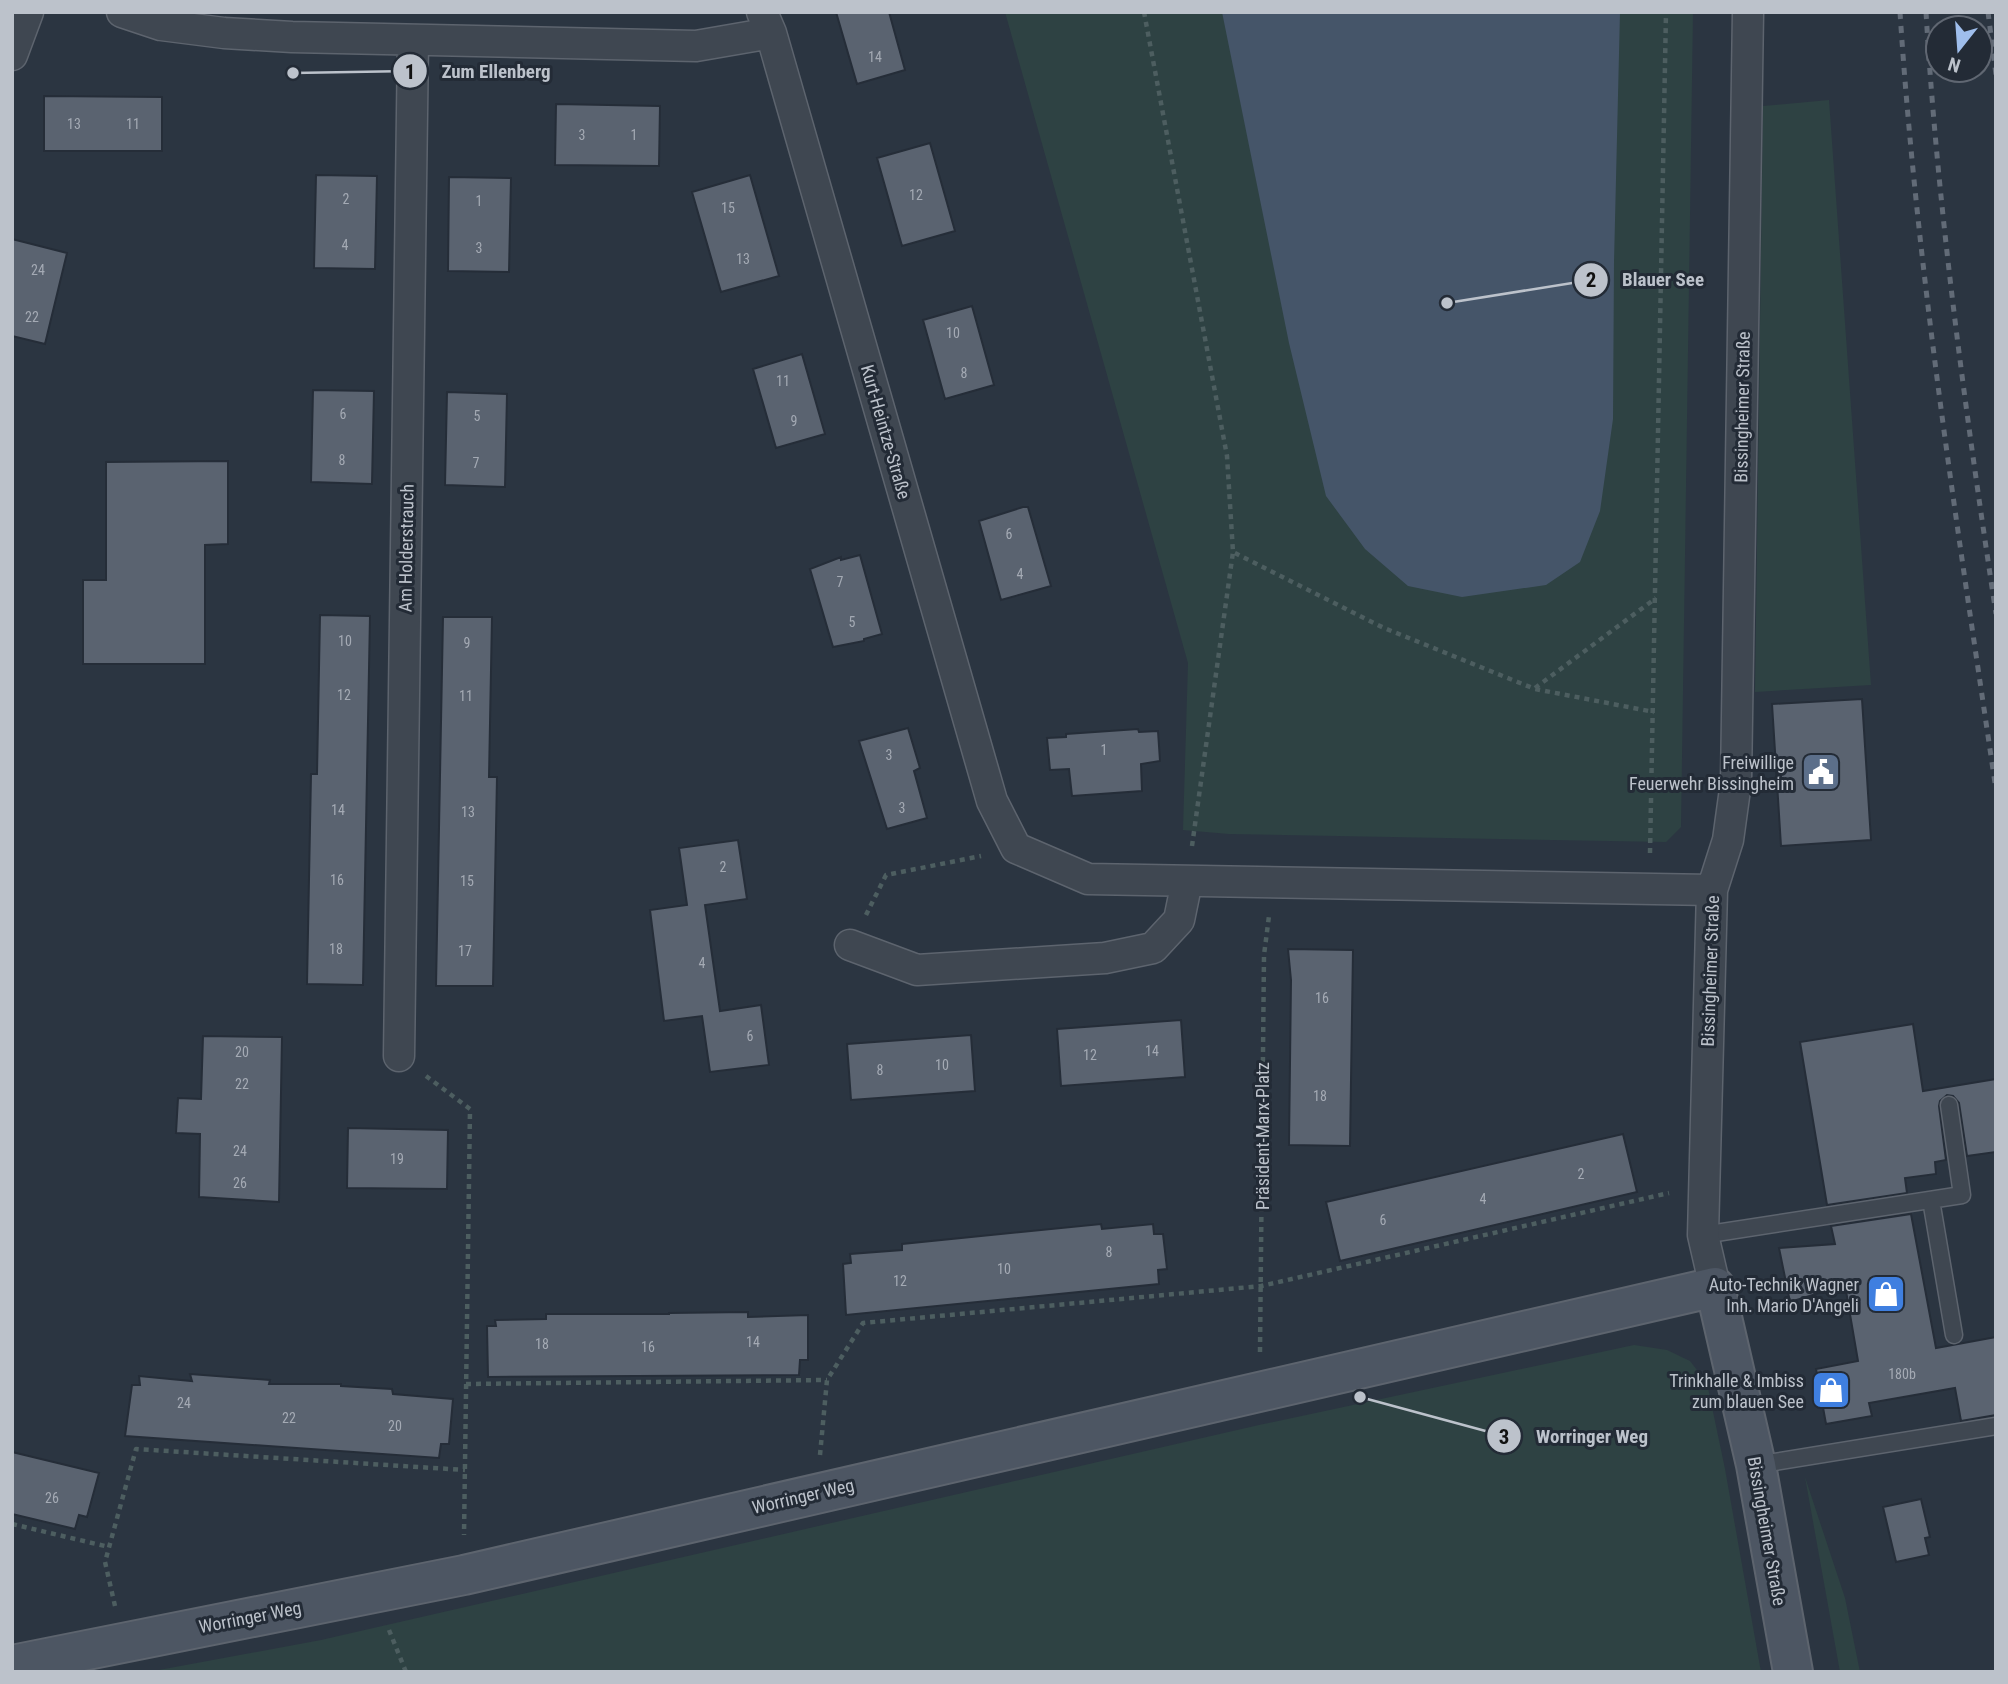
<svg xmlns="http://www.w3.org/2000/svg" width="2008" height="1684" font-family="'Roboto Condensed',sans-serif">
	<style>
		.green { fill: #2e4243 }
		.water { fill: #455569 }
		.building { fill: #5a6370; stroke: #252d38; stroke-width: 2 }
		.lines { fill: none; stroke-linecap: round; stroke-linejoin: round }
		.lane-casing { stroke: #5d646e; stroke-width: 19 }
		.street-casing { stroke: #5d646e; stroke-width: 33 }
		.secondary-casing { stroke: #5d646e; stroke-width: 42 }
		.path { stroke: #4d5e60; stroke-width: 4.5; stroke-dasharray: 5 5; stroke-linecap: butt }
		.lane { stroke: #3f4751; stroke-width: 16 }
		.street { stroke: #3f4751; stroke-width: 30 }
		.secondary { stroke: #4d5663; stroke-width: 38 }
		.rail { stroke: #626b77; stroke-width: 5; stroke-dasharray: 7 7; stroke-linecap: butt }
		.labels { text-anchor: middle; dominant-baseline: central; stroke-width: 6; stroke-linejoin: round; paint-order: stroke }
		.number-label { font-size: 14px; fill: #a4aab4 }
		.street-label { font-size: 18px; fill: #bcc2cb; stroke: #232b36 }
		.poi-label { font-size: 18px; fill: #bcc2cb; stroke: #232b36; text-anchor: end }
		.leader { fill: none; stroke: #bcc2cb; stroke-width: 2.5 }
		.callout-dot { fill: #bcc2cb; stroke: #232b36; stroke-width: 2.5 }
		.mark-label { font-size: 21px; text-anchor: middle; font-weight: bold; fill: #111 }
		.callout-label { font-size: 19px; text-anchor: middle; font-weight: bold; fill: #bcc2cb; stroke: #232b36; stroke-width: 6; stroke-linejoin: round; paint-order: stroke }
	</style>
	<rect width="100%" height="100%" fill="#2b3541"/>
	<path class="green" d="M1005,12H1693L1681,827L1666,842L1229,834L1183,830L1188,663Z
		M1829,100L1871,685L1755,692L1763,106Z
		M1634,1345L1667,1350L1690,1361L1707,1383L1725,1469L1761,1672H148L321,1640L1259,1425Z
		M1805,1477L1845,1598L1860,1672H1840Z"/>
	<path class="water" d="M1222,12H1620L1614,262L1613,419L1600,511L1580,562L1546,585L1462,597L1408,586L1365,549L1326,496L1289,343Z"/>
	<path class="building" d="M836,12H889L905,70L857,84Z
		M44,96L162,97V151H44Z
		M556,104L660,106L659,166L555,165Z
		M930,143L955,231L902,246L877,158Z
		M316,175L377,176L375,269L314,268Z
		M750,175L779,276L721,292L692,192Z
		M449,177L511,178L509,272L448,271Z
		M12,239L67,253L45,344L12,336Z
		M972,306L994,385L945,399L923,320Z
		M802,354L825,434L776,448L753,369Z
		M313,390L374,391L372,484L311,482Z
		M447,392L507,394L505,487L445,485Z
		M228,461V544L205,545V664H83V580H106V462Z
		M1023,507H1028L1051,586L1001,600L979,521Z
		M860,555L882,634L864,639V641L833,647L810,569L841,557V560Z
		M320,615L370,616L363,985L307,984L311,774H317Z
		M443,617H492L489,777H497L493,986H436Z
		M1862,699L1871,840L1781,846L1772,704Z
		M908,728L920,768L914,771L927,818L887,829L859,741Z
		M1138,729L1139,732L1158,731L1160,761L1141,764L1142,791L1072,796L1069,769L1050,770L1047,738L1066,737V734Z
		M738,840L747,899L705,905L720,1011L761,1005L769,1065L710,1072L702,1016L664,1021L650,910L687,905L679,848Z
		M1288,949L1353,950L1350,1146L1289,1145L1291,980Z
		M1181,1020L1185,1077L1061,1086L1057,1029Z
		M1913,1024L1923,1091L1996,1079V1152L1967,1156L1959,1103L1953,1096L1947,1095L1940,1101L1939,1106L1946,1160L1935,1162L1936,1174L1905,1178L1907,1193L1827,1205L1800,1042Z
		M971,1035L975,1091L851,1100L847,1044Z
		M203,1036L282,1037L279,1202L199,1197L200,1134L176,1133L178,1098L201,1099Z
		M348,1128L448,1130L447,1189L347,1188Z
		M1623,1134L1637,1192L1340,1261L1326,1202Z
		M1911,1214L1936,1348L1996,1337V1415L1961,1421L1955,1388L1869,1403L1872,1416L1826,1424L1816,1369L1858,1361L1845,1285L1790,1302L1779,1248L1835,1244L1831,1226Z
		M1101,1224L1102,1229L1153,1224L1154,1234H1163L1167,1269L1158,1270L1159,1284L846,1315L843,1264L851,1263L850,1254L902,1250V1244Z
		M748,1312V1317L808,1315V1360H800L799,1375L488,1377L487,1326H496L495,1320L546,1319V1314H669V1313Z
		M190,1374L270,1380L269,1384H341V1386L392,1389L393,1394L453,1399L449,1444H441L439,1458L125,1436L132,1385H140L139,1376L192,1381Z
		M12,1452L99,1473L87,1517L79,1515L75,1529L12,1514Z
		M1921,1499L1930,1537L1925,1538L1929,1555L1896,1562L1883,1507Z"/>
	<g class="lines">
		<g class="lane-casing">
			<path id="lane" d="M1931,1200L1954,1335
				M1703,1235L1962,1195L1949,1105
				M1756,1465L1996,1426"/>
		</g>
		<g class="street-casing">
			<path id="street" d="M122,12L161,25L224,33L292,37L696,46L771,33
				M762,12L771,33L992,801L1016,848L1088,879L1712,890
				M12,55L28,12
				M850,945L917,970L1105,958L1153,948L1179,920L1187,881
				M399,1056L413,41
				M1715,1287L1703,1235L1712,890L1728,840L1736,782L1748,12"/>
		</g>
		<g class="secondary-casing">
			<path id="secondary" d="M12,1665L464,1575L1715,1287L1756,1465L1793,1672"/>
		</g>
		<path class="path" d="M1144,12L1227,456L1233,552L1384,628L1535,689L1654,712
			M1535,688L1656,598
			M1192,846L1233,552
			M1650,853L1666,12
			M866,915L886,875L981,856
			M426,1076L470,1109L464,1535
			M1260,1352L1264,955L1269,916
			M466,1384L827,1380
			M820,1455L827,1380L863,1323L1261,1286L1669,1193
			M12,1524L109,1547
			M115,1606L105,1562L136,1449L465,1470
			M389,1630L406,1672"/>
		<use href="#lane" class="lane"/>
		<use href="#street" class="street"/>
		<use href="#secondary" class="secondary"/>
		<path class="rail" d="M1900,12C1917,273 1958,531 1996,790
			M1926,12C1938,214 1966,415 1996,614
			M1988,12L1996,75"/>
	</g>
	<defs>
		<g id="civic-square" transform="scale(2.0125)"><rect x="-9" y="-9" width="18" height="18" rx="4" fill="#5c6f8a" stroke="#232b36"/><path d="M-.6-6.5H3V-4.5H.6V-3L4-1V1h2V6H-6V1h2V-1L-.6-3ZM-1.2 2.5V6h2.4V2.5Z" fill="#fff"/></g>
		<g id="shop-square" transform="scale(2.0125)"><rect x="-9" y="-9" width="18" height="18" rx="4" fill="#3f7fe0" stroke="#232b36"/><path d="M-5-2.5h2.3a2.7 3.5 0 0 1 5.4 0H5L5.5 6h-11ZM-1.5-2.5h3a1.5 2.3 0 0 0-3 0Z" fill="#fff"/></g>
	</defs>
	<g fill-rule="evenodd">
		<use href="#civic-square" x="1821" y="772"/>
		<use href="#shop-square" x="1886" y="1294"/>
		<use href="#shop-square" x="1831" y="1390"/>
	</g>
	<g class="labels">
		<g class="number-label">
			<text x="875" y="57">14</text>
			<text x="74" y="124">13</text>
			<text x="133" y="124">11</text>
			<text x="582" y="135">3</text>
			<text x="634" y="135">1</text>
			<text x="916" y="195">12</text>
			<text x="346" y="199">2</text>
			<text x="479" y="201">1</text>
			<text x="728" y="208">15</text>
			<text x="345" y="245">4</text>
			<text x="479" y="248">3</text>
			<text x="743" y="259">13</text>
			<text x="38" y="270">24</text>
			<text x="32" y="317">22</text>
			<text x="953" y="333">10</text>
			<text x="964" y="373">8</text>
			<text x="783" y="381">11</text>
			<text x="343" y="414">6</text>
			<text x="477" y="416">5</text>
			<text x="794" y="421">9</text>
			<text x="342" y="460">8</text>
			<text x="476" y="463">7</text>
			<text x="1009" y="534">6</text>
			<text x="1020" y="574">4</text>
			<text x="840" y="582">7</text>
			<text x="852" y="622">5</text>
			<text x="345" y="641">10</text>
			<text x="467" y="643">9</text>
			<text x="344" y="695">12</text>
			<text x="466" y="696">11</text>
			<text x="1104" y="750">1</text>
			<text x="889" y="755">3</text>
			<text x="902" y="808">3</text>
			<text x="338" y="810">14</text>
			<text x="468" y="812">13</text>
			<text x="723" y="867">2</text>
			<text x="337" y="880">16</text>
			<text x="467" y="881">15</text>
			<text x="336" y="949">18</text>
			<text x="465" y="951">17</text>
			<text x="702" y="963">4</text>
			<text x="1322" y="998">16</text>
			<text x="750" y="1036">6</text>
			<text x="1152" y="1051">14</text>
			<text x="242" y="1052">20</text>
			<text x="1090" y="1055">12</text>
			<text x="942" y="1065">10</text>
			<text x="880" y="1070">8</text>
			<text x="242" y="1084">22</text>
			<text x="1320" y="1096">18</text>
			<text x="240" y="1151">24</text>
			<text x="397" y="1159">19</text>
			<text x="1581" y="1174">2</text>
			<text x="240" y="1183">26</text>
			<text x="1483" y="1199">4</text>
			<text x="1383" y="1220">6</text>
			<text x="1109" y="1252">8</text>
			<text x="1004" y="1269">10</text>
			<text x="900" y="1281">12</text>
			<text x="753" y="1342">14</text>
			<text x="542" y="1344">18</text>
			<text x="648" y="1347">16</text>
			<text x="1902" y="1374">180b</text>
			<text x="184" y="1403">24</text>
			<text x="289" y="1418">22</text>
			<text x="395" y="1426">20</text>
			<text x="52" y="1498">26</text>
		</g>
		<g class="street-label">
			<text transform="translate(1742 407) rotate(-89)">Bissingheimer Straße</text>
			<text transform="translate(886 432) rotate(74)">Kurt-Heintze-Straße</text>
			<text transform="translate(406 548) rotate(-89)">Am Holderstrauch</text>
			<text transform="translate(1710 971) rotate(-88)">Bissingheimer Straße</text>
			<text transform="translate(1262 1136) rotate(-90)">Präsident-Marx-Platz</text>
			<text transform="translate(803 1496) rotate(-13)">Worringer Weg</text>
			<text transform="translate(1767 1531) rotate(80)">Bissingheimer Straße</text>
			<text transform="translate(250 1617) rotate(-11)">Worringer Weg</text>
		</g>
		<g class="poi-label">
			<text x="1794" y="762">Freiwillige<tspan x="1794" dy="21">Feuerwehr Bissingheim</tspan></text>
			<text x="1859" y="1284">Auto-Technik Wagner<tspan x="1859" dy="21">Inh. Mario D'Angeli</tspan></text>
			<text x="1804" y="1380">Trinkhalle &amp; Imbiss<tspan x="1804" dy="21">zum blauen See</tspan></text>
		</g>
	</g>
	<path class="leader" d="M293 73L410 71M1447 303L1591 280M1360 1397L1504 1436"/>
	<g class="callout-dot">
		<circle cx="293" cy="73" r="7"/>
		<circle cx="1447" cy="303" r="7"/>
		<circle cx="1360" cy="1397" r="7"/>
		<circle cx="410" cy="71" r="18"/>
		<circle cx="1591" cy="280" r="18"/>
		<circle cx="1504" cy="1436" r="18"/>
	</g>
	<g class="mark-label">
		<text x="410" y="79">1</text>
		<text x="1591" y="287">2</text>
		<text x="1504" y="1444">3</text>
	</g>
	<g class="callout-label">
		<text x="496" y="78">Zum Ellenberg</text>
		<text x="1663" y="286">Blauer See</text>
		<text x="1592" y="1443">Worringer Weg</text>
	</g>
	<rect width="2008" height="1684" fill="none" stroke="#bcc2cb" stroke-width="28"/>
	<g transform="translate(1959 49) rotate(197)"><circle r="33" fill="#232b36" stroke="#606772" stroke-width="2"/>
	<path d="M0-5L12 26L0 18L-12 26Z" fill="#9fbeec"/>
	<text y="-10" font-size="19" font-weight="bold" text-anchor="middle" fill="#bcc2cb">N</text>
	</g>
</svg>
